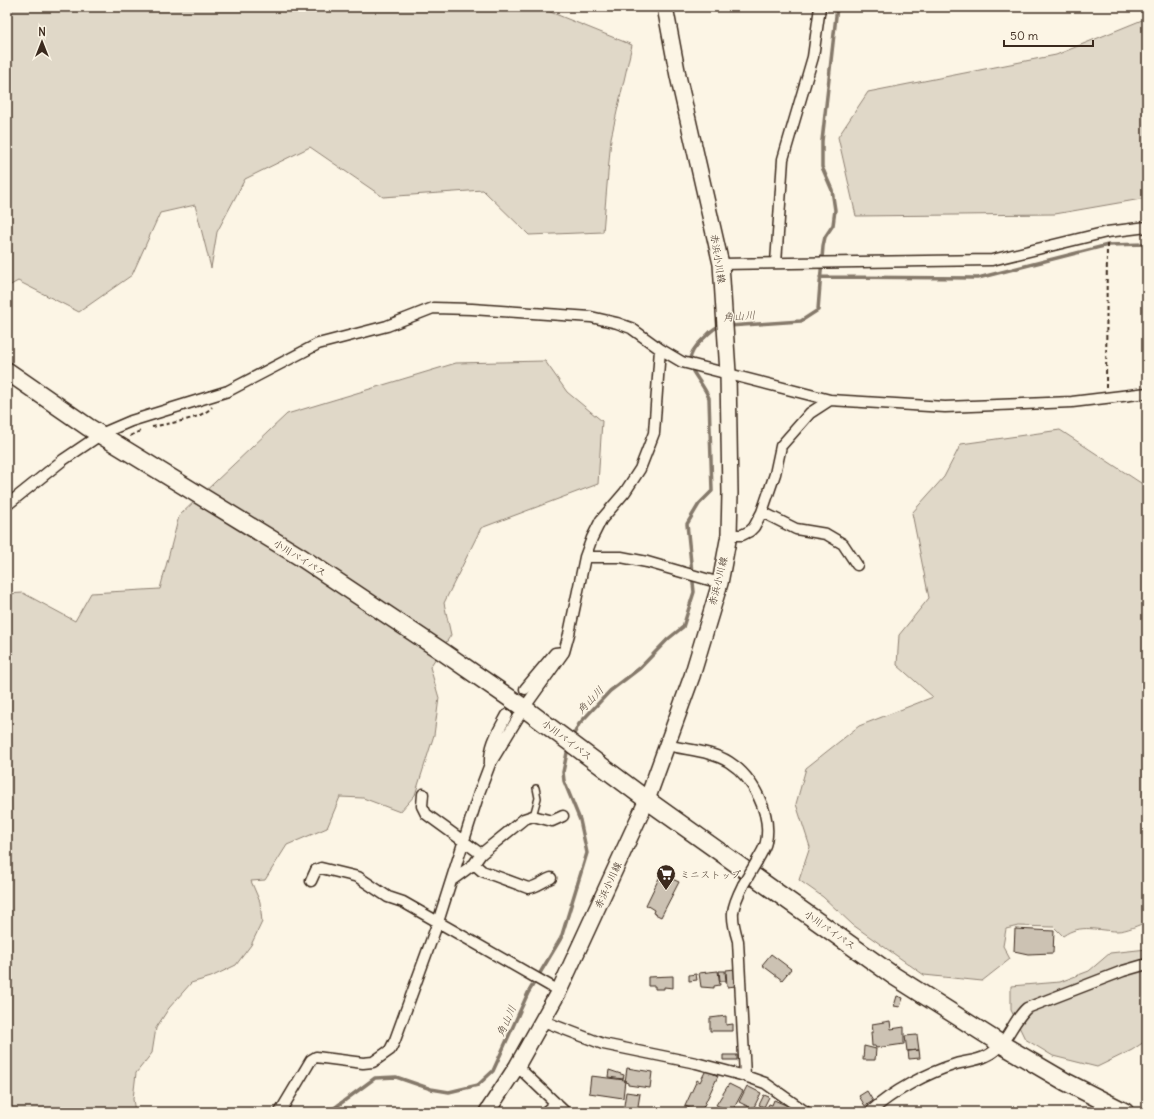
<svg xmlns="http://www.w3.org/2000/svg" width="1154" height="1119" font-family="Delius,'Klee One',sans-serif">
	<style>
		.green { fill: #e0d8c8; stroke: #8e8173 }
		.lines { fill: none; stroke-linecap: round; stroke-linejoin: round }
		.stream { stroke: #85796b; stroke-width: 3.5 }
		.building { fill: #ccc2b3; stroke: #3b2a1e }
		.service-casing { stroke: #3b2a1e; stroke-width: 8 }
		.minor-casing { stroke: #3b2a1e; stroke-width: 13 }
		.secondary-casing { stroke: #3b2a1e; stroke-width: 18 }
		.trunk-casing { stroke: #3b2a1e; stroke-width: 20 }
		.path { stroke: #3b2a1e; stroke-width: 2; stroke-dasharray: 4 3; stroke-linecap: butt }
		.service { stroke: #fcf5e5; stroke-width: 5 }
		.minor { stroke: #fcf5e5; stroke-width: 10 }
		.secondary { stroke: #fcf5e5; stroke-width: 15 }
		.trunk { stroke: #fcf5e5; stroke-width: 17 }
		.minor-bridge-casing { stroke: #3b2a1e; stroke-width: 13; stroke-linecap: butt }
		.minor-bridge { stroke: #fcf5e5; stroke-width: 10 }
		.labels { text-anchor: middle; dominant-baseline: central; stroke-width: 3; stroke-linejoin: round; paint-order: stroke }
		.street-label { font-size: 10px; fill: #3b2a1e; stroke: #fcf5e5 }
		.poi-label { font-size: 10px; fill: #3b2a1e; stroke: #fcf5e5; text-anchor: start }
		.water-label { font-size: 11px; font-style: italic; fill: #605144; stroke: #fcf5e5 }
	</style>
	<rect width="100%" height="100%" fill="#fcf5e5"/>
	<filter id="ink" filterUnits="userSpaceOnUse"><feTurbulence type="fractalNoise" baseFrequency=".025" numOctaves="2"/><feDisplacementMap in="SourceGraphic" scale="8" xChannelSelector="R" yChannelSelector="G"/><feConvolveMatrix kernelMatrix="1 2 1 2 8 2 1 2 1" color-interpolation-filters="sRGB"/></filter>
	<g filter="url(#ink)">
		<path class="green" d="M7,7H538L632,45L611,138L603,232L529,235L483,190L383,197L310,147L245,179L217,232L211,268L195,205L160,213L132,275L79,312L18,281L7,287Z
			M1147,18V198L1055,214L856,216L838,137L868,92L1056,55Z
			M545,361L567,392L602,421L598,484L481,528L444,603L451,635L430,667L439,698L434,735L415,795L400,812L363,798L340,797L327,828L287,845L265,880L251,881L260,902L262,922L251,945L236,965L211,977L191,983L169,1008L156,1028L152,1053L136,1073L133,1099L135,1112H7V594L23,593L75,621L91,593L160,589L179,516L287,414L456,363Z
			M1060,430L1147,487V922C1138,925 1127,931 1117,931C1098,931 1081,923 1063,936L1054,927L1018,926L1006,929L1003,946L1010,959L982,981L924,975L853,925L823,897L799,880L810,847L796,804L806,768L859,726L933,697L897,665L899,635L929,598L912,513L944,477L961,444Z
			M1147,949V1040L1132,1050L1097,1067L1053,1056L1025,1039L1011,1010V986L1060,982L1089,971L1110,953Z"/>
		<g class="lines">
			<path class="stream" d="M820,277L978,278L1108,245L1147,244
				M729,326L801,321L818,310L823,246L825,237L833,225L835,210L832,190L822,167V141L837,7
				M572,738L579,724L610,691L640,668L668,639L683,627L694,592L687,524L699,504L712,491L709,398C699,373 675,365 703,339C709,334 713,327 721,326
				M329,1112L375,1078L396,1077L431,1089L449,1092L478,1085L493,1071L528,993L561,938L587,853L580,820L564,781L563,772L568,748"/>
		</g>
		<path class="building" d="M661,874L679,882L661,917L653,913L654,910L646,905Z
			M1015,929L1054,931L1053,953L1028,954L1014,951Z
			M771,954L791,969L782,980L762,965Z
			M735,969L736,986L727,987L726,970Z
			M718,971L720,985L714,986V988L701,987L699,973Z
			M719,971H725L726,981H720Z
			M696,974L697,980L689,981V975Z
			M673,976V988L664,987V989H655V986H648V977Z
			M897,996L903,998L900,1007L894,1006Z
			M726,1016V1025L733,1024V1031H710V1018Z
			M890,1021L891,1029L904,1027V1044L876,1048L875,1046H872L871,1032H873L872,1024Z
			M917,1035L919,1050L907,1051L905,1036Z
			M864,1046L876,1049L875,1060H863Z
			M919,1050L920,1058L909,1059L908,1051Z
			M723,1055H737V1060H723Z
			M627,1068L652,1072L650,1088L628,1085V1083L625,1082Z
			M609,1070L624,1075L623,1079L608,1077Z
			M706,1070L718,1076L701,1112H698L685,1106L697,1080L700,1082Z
			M591,1076L625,1080L623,1098L589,1093Z
			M729,1084L743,1091L732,1112L716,1105Z
			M747,1086L761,1093L753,1109L739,1102Z
			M867,1091L873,1101L865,1106L859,1096Z
			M626,1092L640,1094L637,1112H623Z
			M764,1095L769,1097L764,1107L759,1105Z
			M774,1100L788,1106L787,1112H765L769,1104L772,1105Z"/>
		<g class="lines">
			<g class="service-casing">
				<path id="service" d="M533,816L538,798L536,788"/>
			</g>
			<g class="minor-casing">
				<path id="minor" d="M776,263L783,159L813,57L820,7
					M721,264L992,260L1107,232L1147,227
					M7,505L63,460L103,433L131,421L228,391L318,344L387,326L433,308L472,309L591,317L617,323L631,328L660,349L682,362L830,400
					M762,512L796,529L826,534L843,544L857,565
					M729,535H742L750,531L754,527L762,512L775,474L781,446L810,413L830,400L945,407L1072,402L1147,393
					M585,557H621L647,562L720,583
					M525,689L555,653L564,652
					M667,745C686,750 712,751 729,762C753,777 772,814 766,842C765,848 760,855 757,861
					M490,764C489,745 498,732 507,715
					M423,794L422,806L426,814L481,854
					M474,864L482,871L528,888C537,887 543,881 551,878
					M452,880L474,864L481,854L524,819L533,816L552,821L563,816
					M311,881L316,870L321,868L358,877L388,897L403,902L559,991
					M743,885C731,909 730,915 738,941L745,1076
					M543,1021L603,1044L696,1063L745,1076L765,1083L806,1112
					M517,1066L565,1112
					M280,1112L311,1060L316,1057L363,1063L373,1062L390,1050L395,1040L438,922L479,793L490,764L524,708L564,652L569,634L585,557L592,538L601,520L625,492L640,469L654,433L660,349
					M545,1112L556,1103
					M870,1112C893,1091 927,1073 956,1064C966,1061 977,1061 986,1056C1007,1047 1011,1022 1027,1008L1123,971L1147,964"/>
			</g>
			<g class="secondary-casing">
				<path id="secondary" d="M487,1112L517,1066L559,991L647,800L692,676L720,583L729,535L730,493L728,373L721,264L678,76L665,7"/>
			</g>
			<g class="trunk-casing">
				<path id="trunk" d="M7,371L88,427L302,558L443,652L524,708L647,800L894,976L1001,1044L1066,1082L1125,1112"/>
			</g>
			<path class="path" d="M1106,388L1107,243
				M152,427C169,423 200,420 212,407
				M130,436L142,430"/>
			<use href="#service" class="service"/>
			<use href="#minor" class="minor"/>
			<use href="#secondary" class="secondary"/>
			<use href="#trunk" class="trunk"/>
			<g class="minor-bridge-casing">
				<path id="minor-bridge" d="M743,885L757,861"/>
			</g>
			<use href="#minor-bridge" class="minor-bridge"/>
		</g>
	</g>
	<defs>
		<g id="supermarket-pin" transform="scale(1)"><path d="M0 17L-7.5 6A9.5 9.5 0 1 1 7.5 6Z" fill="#3b2a1e" stroke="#fcf5e5"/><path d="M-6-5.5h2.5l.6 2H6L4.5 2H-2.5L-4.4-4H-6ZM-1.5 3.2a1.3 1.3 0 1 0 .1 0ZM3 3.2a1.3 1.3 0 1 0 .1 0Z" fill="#fff"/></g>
	</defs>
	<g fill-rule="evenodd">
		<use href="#supermarket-pin" x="666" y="874"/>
	</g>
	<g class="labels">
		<g class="street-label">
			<text transform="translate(718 259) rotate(81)">赤浜小川線</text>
			<text transform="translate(300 558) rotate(32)">小川バイパス</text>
			<text transform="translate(718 581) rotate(-76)">赤浜小川線</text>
			<text transform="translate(567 740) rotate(37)">小川バイパス</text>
			<text transform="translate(608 885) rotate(-65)">赤浜小川線</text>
			<text transform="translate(830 930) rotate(35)">小川バイパス</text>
		</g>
		<g class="poi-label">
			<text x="680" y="874">ミニストップ</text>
		</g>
		<g class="water-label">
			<text transform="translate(739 316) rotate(-4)">角山川</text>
			<text transform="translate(590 700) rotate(-46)">角山川</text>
			<text transform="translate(506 1021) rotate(-66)">角山川</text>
		</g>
	</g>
	<rect width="1154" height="1119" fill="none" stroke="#fcf5e5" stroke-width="24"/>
	<rect x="12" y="12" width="1130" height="1095" fill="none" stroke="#3b2a1e" stroke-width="1.5" filter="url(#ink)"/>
	<g transform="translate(42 42)" stroke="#fcf5e5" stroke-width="3" paint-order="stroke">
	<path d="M0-3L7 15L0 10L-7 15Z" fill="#3b2a1e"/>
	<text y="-6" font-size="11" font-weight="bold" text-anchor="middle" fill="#3b2a1e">N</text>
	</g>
	<path d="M1004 40v6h89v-6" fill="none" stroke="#3b2a1e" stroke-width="2"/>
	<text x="1010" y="40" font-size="12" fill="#3b2a1e" stroke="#fcf5e5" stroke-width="3" paint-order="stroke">50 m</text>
</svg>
